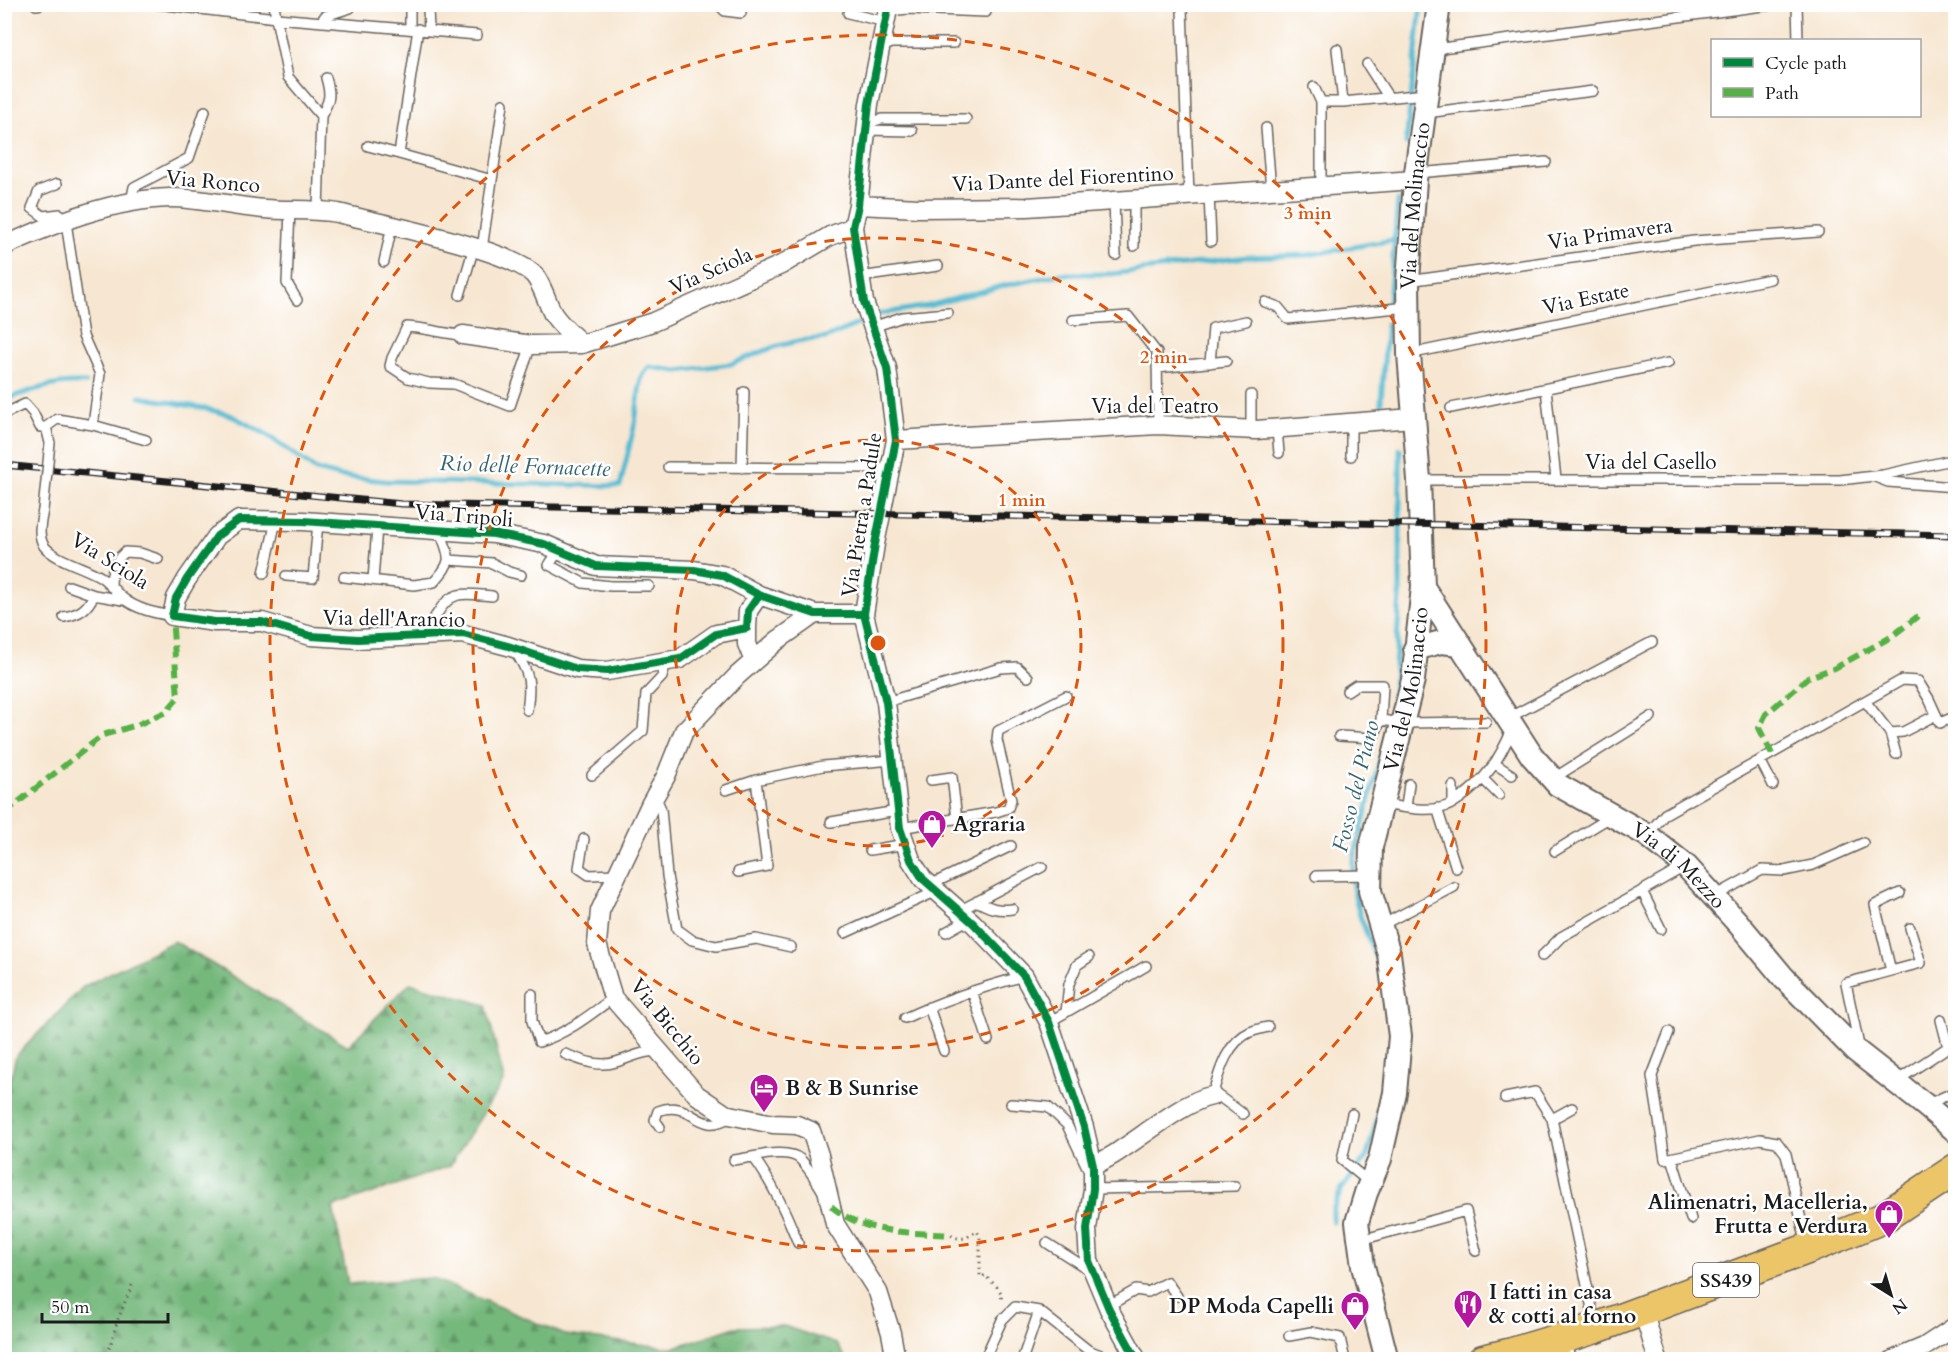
<svg xmlns="http://www.w3.org/2000/svg" width="1960" height="1364" font-family="Cardo,serif">
	<style>
		.forest { fill: url(#forest-firs); stroke: #486a4c; stroke-width: 1.5 }
		.lines { fill: none; stroke-linecap: round; stroke-linejoin: round }
		.stream { stroke: #54bad2; stroke-width: 5 }
		.service-casing { stroke: #69635c; stroke-width: 12 }
		.minor-casing { stroke: #69635c; stroke-width: 21 }
		.tertiary-casing { stroke: #69635c; stroke-width: 26 }
		.primary-casing { stroke: #69635c; stroke-width: 33 }
		.path { stroke: #69635c; stroke-width: 3; stroke-dasharray: 1.5 4.5; stroke-linecap: butt }
		.service { stroke: #fff; stroke-width: 9 }
		.minor { stroke: #fff; stroke-width: 18 }
		.tertiary { stroke: #fff; stroke-width: 22 }
		.primary { stroke: #edc569; stroke-width: 30 }
		.rail-casing { stroke: #1c1c1c; stroke-width: 7 }
		.rail { stroke: #fff; stroke-width: 4.5; stroke-dasharray: 14; stroke-linecap: butt }
		.service-bridge-casing { stroke: #69635c; stroke-width: 12; stroke-linecap: butt }
		.service-bridge { stroke: #fff; stroke-width: 9 }
		.quiet { stroke: #55b145; stroke-width: 6; stroke-dasharray: 12 6; stroke-linecap: butt }
		.cycleway-casing { stroke: #fff; stroke-width: 11 }
		.cycleway { stroke: #00873e; stroke-width: 8 }
		.ring { fill: none; stroke: #de560d; stroke-width: 3; stroke-dasharray: 10 8 }
		.labels { text-anchor: middle; dominant-baseline: central; stroke-width: 5; stroke-linejoin: round; paint-order: stroke }
		.shield { fill: #fff; stroke: #606060; stroke-width: 1.5 }
		.shield-label { font-size: 20px; font-weight: bold; fill: #1c1c1c }
		.street-label { font-size: 21px; fill: #1c1c1c; stroke: #fff }
		.poi-label { font-size: 21px; font-weight: bold; fill: #1c1c1c; stroke: #fff; text-anchor: start }
		.water-label { font-size: 22px; font-style: italic; fill: #35636e; stroke: #fff }
		.centre { fill: #de560d; stroke: #fff; stroke-width: 3 }
		.ring-label { font-size: 18px; text-anchor: middle; font-weight: bold; fill: #de560d; stroke: #fff; stroke-width: 5; stroke-linejoin: round; paint-order: stroke }
	</style>
	<defs>
		<pattern id="forest-firs" width="22" height="20" patternUnits="userSpaceOnUse" patternTransform="scale(1.5)"><rect width="22" height="20" fill="#74b87c"/><path d="M5 1l3.5 6h-7zM16 11l3.5 6h-7z" fill="#5e9565"/></pattern>
	</defs>
	<rect width="100%" height="100%" fill="#fff"/>
	<filter id="ink" filterUnits="userSpaceOnUse"><feTurbulence type="fractalNoise" baseFrequency=".0167" numOctaves="2"/><feDisplacementMap in="SourceGraphic" scale="12" xChannelSelector="R" yChannelSelector="G"/><feConvolveMatrix kernelMatrix="1 2 1 2 8 2 1 2 1" color-interpolation-filters="sRGB"/></filter>
	<filter id="wash" filterUnits="userSpaceOnUse"><feTurbulence type="fractalNoise" baseFrequency=".008" numOctaves="4" result="noise"/><feDisplacementMap in="SourceGraphic" scale="24" xChannelSelector="R" yChannelSelector="G"/><feGaussianBlur stdDeviation="1.35" result="paint"/><feColorMatrix in="noise" values="0 0 0 0 0 0 0 0 0 0 0 0 0 0 0 0 0 1.4 0 .05"/><feComposite in="paint" operator="in"/></filter>
	<g filter="url(#wash)">
		<rect width="100%" height="100%" fill="#f7e7d2"/>
		<path class="forest" d="M174,941L348,1046L410,983L486,1005L504,1080L450,1166L333,1207L348,1284L432,1278L565,1335L672,1348L735,1327L784,1326L837,1344L846,1359H5L4,1104L16,1056L84,986Z"/>
		<g class="lines">
			<path class="stream" d="M1406,144L1421,4
				M1389,304L1398,201
				M879,314L928,306L1002,286L1061,274H1112L1246,257L1307,255L1394,240
				M140,397L203,408L230,415L266,434L316,470L339,476L385,481L620,486L635,423L641,377L649,367L678,371L731,364L774,347L798,341L826,338L860,323
				M4,400C31,390 58,381 86,383
				M1380,414L1387,324
				M1382,973L1360,916L1353,887V862L1392,712L1400,596V449
				M1333,1222V1210L1341,1190L1367,1156L1377,1120L1386,1074"/>
		</g>
	</g>
	<g filter="url(#ink)">
		<g class="lines">
			<g class="service-casing">
				<path id="service" d="M157,4L276,18L288,77L321,116L318,210
					M274,4L276,18L477,35
					M718,4L725,11L741,13
					M1797,4L1798,40
					M36,5L41,4
					M428,9L429,30
					M1182,9L1189,196
					M888,11L909,9L986,12
					M848,13L886,22
					M321,22L325,16L350,8V4
					M410,29V4
					M418,29L399,154L492,180L482,249
					M881,47L892,43H954
					M1337,49L1343,102L1426,94
					M1434,49L1778,4
					M1367,64L1389,98
					M1314,87L1321,102H1343
					M1426,113L1593,91
					M321,116C330,100 331,95 326,78
					M867,123L882,119H966
					M1266,128L1271,190
					M866,130L912,131
					M368,146L399,154
					M1417,173L1546,162
					M492,180L503,104
					M1321,187V102
					M1209,194L1211,241
					M1134,200V246
					M1114,201L1116,255
					M131,202L134,187L189,158L205,111
					M290,210L287,283L297,300
					M384,262L392,226
					M860,277L938,266
					M1408,281L1694,241L1818,232
					M460,295L474,247
					M1265,302L1278,307L1288,319L1408,307
					M1073,320L1128,316L1157,353L1158,425
					M873,327L902,317L948,313
					M463,335C444,334 427,328 407,327L392,358L390,366L408,378L429,383L454,384L510,406L531,345
					M1409,354L1770,279
					M1210,363L1213,328L1246,321
					M1157,368L1226,361
					M1546,389L1556,479
					M1451,408L1668,363
					M4,414L25,404L33,413L40,427H46
					M93,425L146,440
					M1277,429L1279,453
					M1251,430V395
					M50,443L46,427L57,419L93,425L100,374L83,336L66,222L60,214L43,216L32,208L39,191L57,184
					M1351,456V423
					M668,467L890,468
					M742,468L744,392
					M1875,477L1888,482L1956,487
					M1419,480H1840L1883,475L1956,459
					M43,510C41,521 37,535 44,546C55,560 85,567 101,577C110,583 116,593 124,599C138,610 156,613 172,616
					M559,550L549,565L583,583L611,586H649
					M449,560L492,563L509,572L521,575
					M264,573L276,521
					M286,576L313,578L318,522
					M344,577L414,585L434,582C455,560 449,557 440,531
					M373,580L377,527
					M69,586L94,595
					M111,587C111,571 114,562 125,552L140,553L158,559
					M64,617C80,614 87,609 94,595L123,600
					M428,636C427,627 432,621 437,614C452,588 466,594 492,596
					M515,651C530,674 531,683 527,710
					M1347,691L1356,685H1383L1381,720L1402,723L1486,722
					M1865,701L1890,733L1896,754
					M886,702L1001,668L1017,667L1028,677
					M1508,718L1652,642
					M1890,733L1903,732L1936,715
					M1339,736L1373,738L1381,720
					M1760,760L1773,785
					M1495,764L1512,775
					M592,775L643,731L646,694L662,677L666,662
					M1554,778L1651,717
					M1483,779L1499,795
					M931,780L952,777L957,819
					M1453,786V803
					M726,790L756,780L823,766L893,760
					M655,796L661,809L667,876L677,929L692,940L716,946L756,939L791,947
					M1383,804C1400,807 1430,813 1447,806C1451,805 1456,801 1459,799C1486,780 1499,760 1512,730
					M1406,807L1409,784
					M1437,808L1456,868
					M831,822L897,811
					M900,828L996,812L1008,808L1011,800L997,740L998,731L1066,696
					M1647,835L1665,814L1902,680L1918,681L1929,699L1940,723L1956,716
					M584,839L579,868L589,875L617,874
					M870,850L906,844
					M1555,851L1612,816
					M738,872L767,866L756,780
					M1316,876L1369,875
					M930,885L1011,846
					M1642,891L1661,929
					M1715,896L1762,870L1784,871L1813,865L1863,843
					M977,901C989,908 998,911 1012,909
					M959,911L1042,867
					M1382,925L1454,887
					M946,932L969,919
					M845,933L937,891
					M1542,956L1561,937L1684,867
					M1891,971L1875,905L1900,893
					M972,991L988,1040
					M532,994V1021L539,1042C566,1034 590,1015 613,998
					M929,1007L944,1051
					M1066,1012L1069,984L1077,965L1089,957
					M905,1018C943,1000 982,987 1024,976
					M1049,1022L1146,966
					M1669,1032L1652,1076L1665,1159L1760,1139L1777,1142L1786,1154L1807,1246
					M1859,1046L1846,983L1921,963L1910,928
					M565,1054C581,1060 599,1068 616,1062C630,1058 642,1051 657,1051
					M1895,1082L1948,1047L1941,1020
					M1505,1098L1535,1092L1552,1119L1595,1323
					M1011,1104L1048,1107L1067,1125L1088,1169
					M1928,1104L1950,1094
					M1243,1114L1217,1095L1212,1096C1219,1073 1226,1043 1250,1032C1256,1030 1262,1028 1268,1027
					M1352,1114L1342,1160L1369,1182
					M1552,1119L1572,1108
					M660,1127L655,1120L658,1111C693,1098 697,1138 730,1117
					M754,1158C773,1184 786,1212 798,1243
					M1672,1158L1691,1219
					M734,1160C751,1158 786,1147 800,1159C809,1168 815,1179 822,1190
					M1093,1189L1235,1186
					M1361,1240L1466,1211L1476,1251
					M1047,1243L1091,1271
					M1108,1306L1136,1290L1148,1292L1167,1282L1177,1296
					M1289,1336L1311,1332L1340,1338L1345,1360
					M1566,1341L1570,1360
					M984,1360L1002,1320L1015,1307L1039,1311
					M1022,1360L1039,1311L1088,1350L1108,1358L1134,1353"/>
			</g>
			<g class="minor-casing">
				<path id="minor" d="M889,4L869,104L858,205L853,227L864,302L887,368L896,440L875,544L864,614L886,702L900,828L911,860L923,879L973,923L1024,976L1049,1022L1084,1127L1093,1166V1189L1087,1229L1089,1261L1109,1309L1137,1360
					M858,205L919,208L1027,207L1415,180
					M4,246C55,223 114,199 170,198C201,198 234,207 265,209C289,211 313,209 338,213C377,223 512,249 535,276C543,287 547,302 553,314C561,326 571,334 582,344
					M463,335L531,345L582,344L653,322L781,265L830,236L853,227
					M896,440L1158,425L1256,430L1413,418
					M759,595L748,611L747,628L716,634L680,659L607,671L577,669L508,646L463,634L358,639L311,636L262,622H215L172,616L176,598L187,579L217,536L239,520L303,521L494,534L544,544L596,566L694,570L722,575L759,595L815,614H864
					M815,614L778,640L738,675L684,731L666,776L651,803L600,911L597,944L613,998L697,1095L725,1114L773,1124L797,1125L811,1131L819,1155L835,1224L878,1292L891,1333L896,1360
					M747,628V644L754,661
					M1093,1166C1102,1161 1113,1156 1122,1149C1144,1135 1187,1100 1212,1096
					M1643,1311L1658,1360
					M1893,1360L1924,1347L1956,1326"/>
			</g>
			<g class="tertiary-casing">
				<g id="tertiary">
					<path id="s1" d="M1423,587L1532,756L1558,785L1647,835L1686,866L1738,923L1784,978L1855,1050L1925,1105L1956,1131"/>
					<path d="M1415,649L1441,642L1460,644"/>
					<path id="s2" d="M1387,1360L1363,1266L1357,1222L1366,1193L1380,1159L1395,1093L1400,1036L1389,954L1370,891L1371,847L1413,680L1423,587L1419,480L1409,354L1408,281L1415,180L1439,4"/>
				</g>
			</g>
			<g class="primary-casing">
				<path id="primary" d="M1483,1360L1512,1353L1596,1328L1807,1249L1881,1219L1956,1169"/>
			</g>
			<path class="path" d="M951,1235C962,1242 967,1237 977,1231L980,1237V1276L982,1277L985,1275C992,1284 1004,1288 1001,1302
				M106,1360L118,1319L132,1285"/>
			<use href="#service" class="service"/>
			<use href="#minor" class="minor"/>
			<use href="#tertiary" class="tertiary"/>
			<use href="#primary" class="primary"/>
			<g class="rail-casing">
				<path id="rail" d="M4,465L402,504L1956,535"/>
			</g>
			<use href="#rail" class="rail"/>
			<g class="service-bridge-casing">
				<path id="service-bridge" d="M43,510L50,443"/>
			</g>
			<use href="#service-bridge" class="service-bridge"/>
			<path class="quiet" d="M32,4L36,5
				M1772,754L1759,728L1766,714L1809,677L1835,668L1891,637L1918,616
				M4,810L7,811L103,735L137,725L166,712L178,698L172,616
				M831,1206C864,1235 909,1232 951,1235"/>
			<g class="cycleway-casing">
				<path id="cycleway" d="M889,4L869,104L858,205L853,227L864,302L887,368L896,440L875,544L864,614L886,702L900,828L911,860L923,879L973,923L1024,976L1049,1022L1084,1127L1093,1166V1189L1087,1229L1089,1261L1109,1309L1137,1360
					M759,595L748,611L747,628L716,634L680,659L607,671L577,669L508,646L463,634L358,639L311,636L262,622H215L172,616L176,598L187,579L217,536L239,520L303,521L494,534L544,544L596,566L694,570L722,575L759,595L815,614H864"/>
			</g>
			<use href="#cycleway" class="cycleway"/>
		</g>
	</g>
	<g class="ring">
		<circle cx="878" cy="643" r="203"/>
		<circle cx="878" cy="643" r="405"/>
		<circle cx="878" cy="643" r="608"/>
	</g>
	<defs>
		<g id="shop-pin" transform="scale(1.5)"><path d="M0 17L-7.5 6A9.5 9.5 0 1 1 7.5 6Z" fill="#b5179e" stroke="#fff"/><path d="M-5-2.5h2.3a2.7 3.5 0 0 1 5.4 0H5L5.5 6h-11ZM-1.5-2.5h3a1.5 2.3 0 0 0-3 0Z" fill="#fff"/></g>
		<g id="hotel-pin" transform="scale(1.5)"><path d="M0 17L-7.5 6A9.5 9.5 0 1 1 7.5 6Z" fill="#b5179e" stroke="#fff"/><path d="M-6-4.5h1.5V1H6V5H4.5V3h-9V5H-6ZM-4 0a1.8 1.8 0 1 1 3.6 0ZM.5 0V-2.5h3Q6-2.5 6 0Z" fill="#fff"/></g>
		<g id="restaurant-pin" transform="scale(1.5)"><path d="M0 17L-7.5 6A9.5 9.5 0 1 1 7.5 6Z" fill="#b5179e" stroke="#fff"/><path d="M-5-6h1v4h1v-4h1v4h1v-4h1v5L-1.5 .5V6h-2V.5L-5-1ZM5-6V6H3V1.5H1.5Q1.5-4 5-6Z" fill="#fff"/></g>
	</defs>
	<g fill-rule="evenodd">
		<use href="#shop-pin" x="932" y="824"/>
		<use href="#hotel-pin" x="764" y="1088"/>
		<use href="#shop-pin" x="1889" y="1214"/>
		<use href="#restaurant-pin" x="1468" y="1304"/>
		<use href="#shop-pin" x="1355" y="1306"/>
	</g>
	<g class="labels">
		<rect class="shield" x="1693" y="1263" width="66" height="34" rx="4.5"/>
		<g class="shield-label">
			<text x="1726" y="1280">SS439</text>
		</g>
		<g class="street-label">
			<text transform="translate(1063 179) rotate(-3)">Via Dante del Fiorentino</text>
			<text transform="translate(213 182) rotate(5)">Via Ronco</text>
			<text stroke="none"><textPath href="#s2" startOffset="1174">Via del Molinaccio</textPath></text>
			<text transform="translate(1610 234) rotate(-8)">Via Primavera</text>
			<text transform="translate(711 271) rotate(-24)">Via Sciola</text>
			<text transform="translate(1586 299) rotate(-12)">Via Estate</text>
			<text x="1155" y="406">Via del Teatro</text>
			<text x="1651" y="462">Via del Casello</text>
			<text transform="translate(862 515) rotate(-81)">Via Pietra a Padule</text>
			<text transform="translate(464 516) rotate(5)">Via Tripoli</text>
			<text transform="translate(110 561) rotate(32)">Via Sciola</text>
			<text transform="translate(394 619) rotate(1)">Via dell'Arancio</text>
			<text stroke="none"><textPath href="#s2" startOffset="688">Via del Molinaccio</textPath></text>
			<text stroke="none"><textPath href="#s1" startOffset="386">Via di Mezzo</textPath></text>
			<text transform="translate(667 1022) rotate(51)">Via Bicchio</text>
		</g>
		<g class="poi-label">
			<text x="953" y="824">Agraria</text>
			<text x="785" y="1088">B &amp; B Sunrise</text>
			<text x="1868" y="1202" text-anchor="end">Alimenatri, Macelleria,<tspan x="1868" dy="24">Frutta e Verdura</tspan></text>
			<text x="1489" y="1292">I fatti in casa<tspan x="1489" dy="24">&amp; cotti al forno</tspan></text>
			<text x="1334" y="1306" text-anchor="end">DP Moda Capelli</text>
		</g>
		<g class="water-label">
			<text transform="translate(525 466) rotate(2)">Rio delle Fornacette</text>
			<text transform="translate(1356 786) rotate(-76)">Fosso del Piano</text>
		</g>
	</g>
	<circle cx="878" cy="643" r="9" class="centre"/>
	<g class="ring-label">
		<text x="1308" y="219">3 min</text>
		<text x="1164" y="363">2 min</text>
		<text x="1022" y="506">1 min</text>
	</g>
	<rect width="1960" height="1364" fill="none" stroke="#fff" stroke-width="24"/>
	<rect x="1711" y="39" width="210" height="78" fill="#ffffff" stroke="#a4a4a4" stroke-width="1.5"/>
	<rect x="1723" y="58" width="30" height="9" fill="#00873e" stroke="#a4a4a4" stroke-width="1.5"/>
	<text x="1765" y="69" font-size="18" fill="#1c1c1c">Cycle path</text>
	<rect x="1723" y="88" width="30" height="9" fill="#55b145" stroke="#a4a4a4" stroke-width="1.5"/>
	<text x="1765" y="99" font-size="18" fill="#1c1c1c">Path</text>
	<g transform="translate(1891 1295) rotate(143)" stroke="#ffffff" stroke-width="4.5" paint-order="stroke">
	<path d="M0-4.5L10 22L0 15L-10 22Z" fill="#1c1c1c"/>
	<text y="-9" font-size="16" font-weight="bold" text-anchor="middle" fill="#1c1c1c">N</text>
	</g>
	<path d="M42 1313v9h126v-9" fill="none" stroke="#1c1c1c" stroke-width="3"/>
	<text x="51" y="1313" font-size="18" fill="#1c1c1c" stroke="#ffffff" stroke-width="4.5" paint-order="stroke">50 m</text>
</svg>
